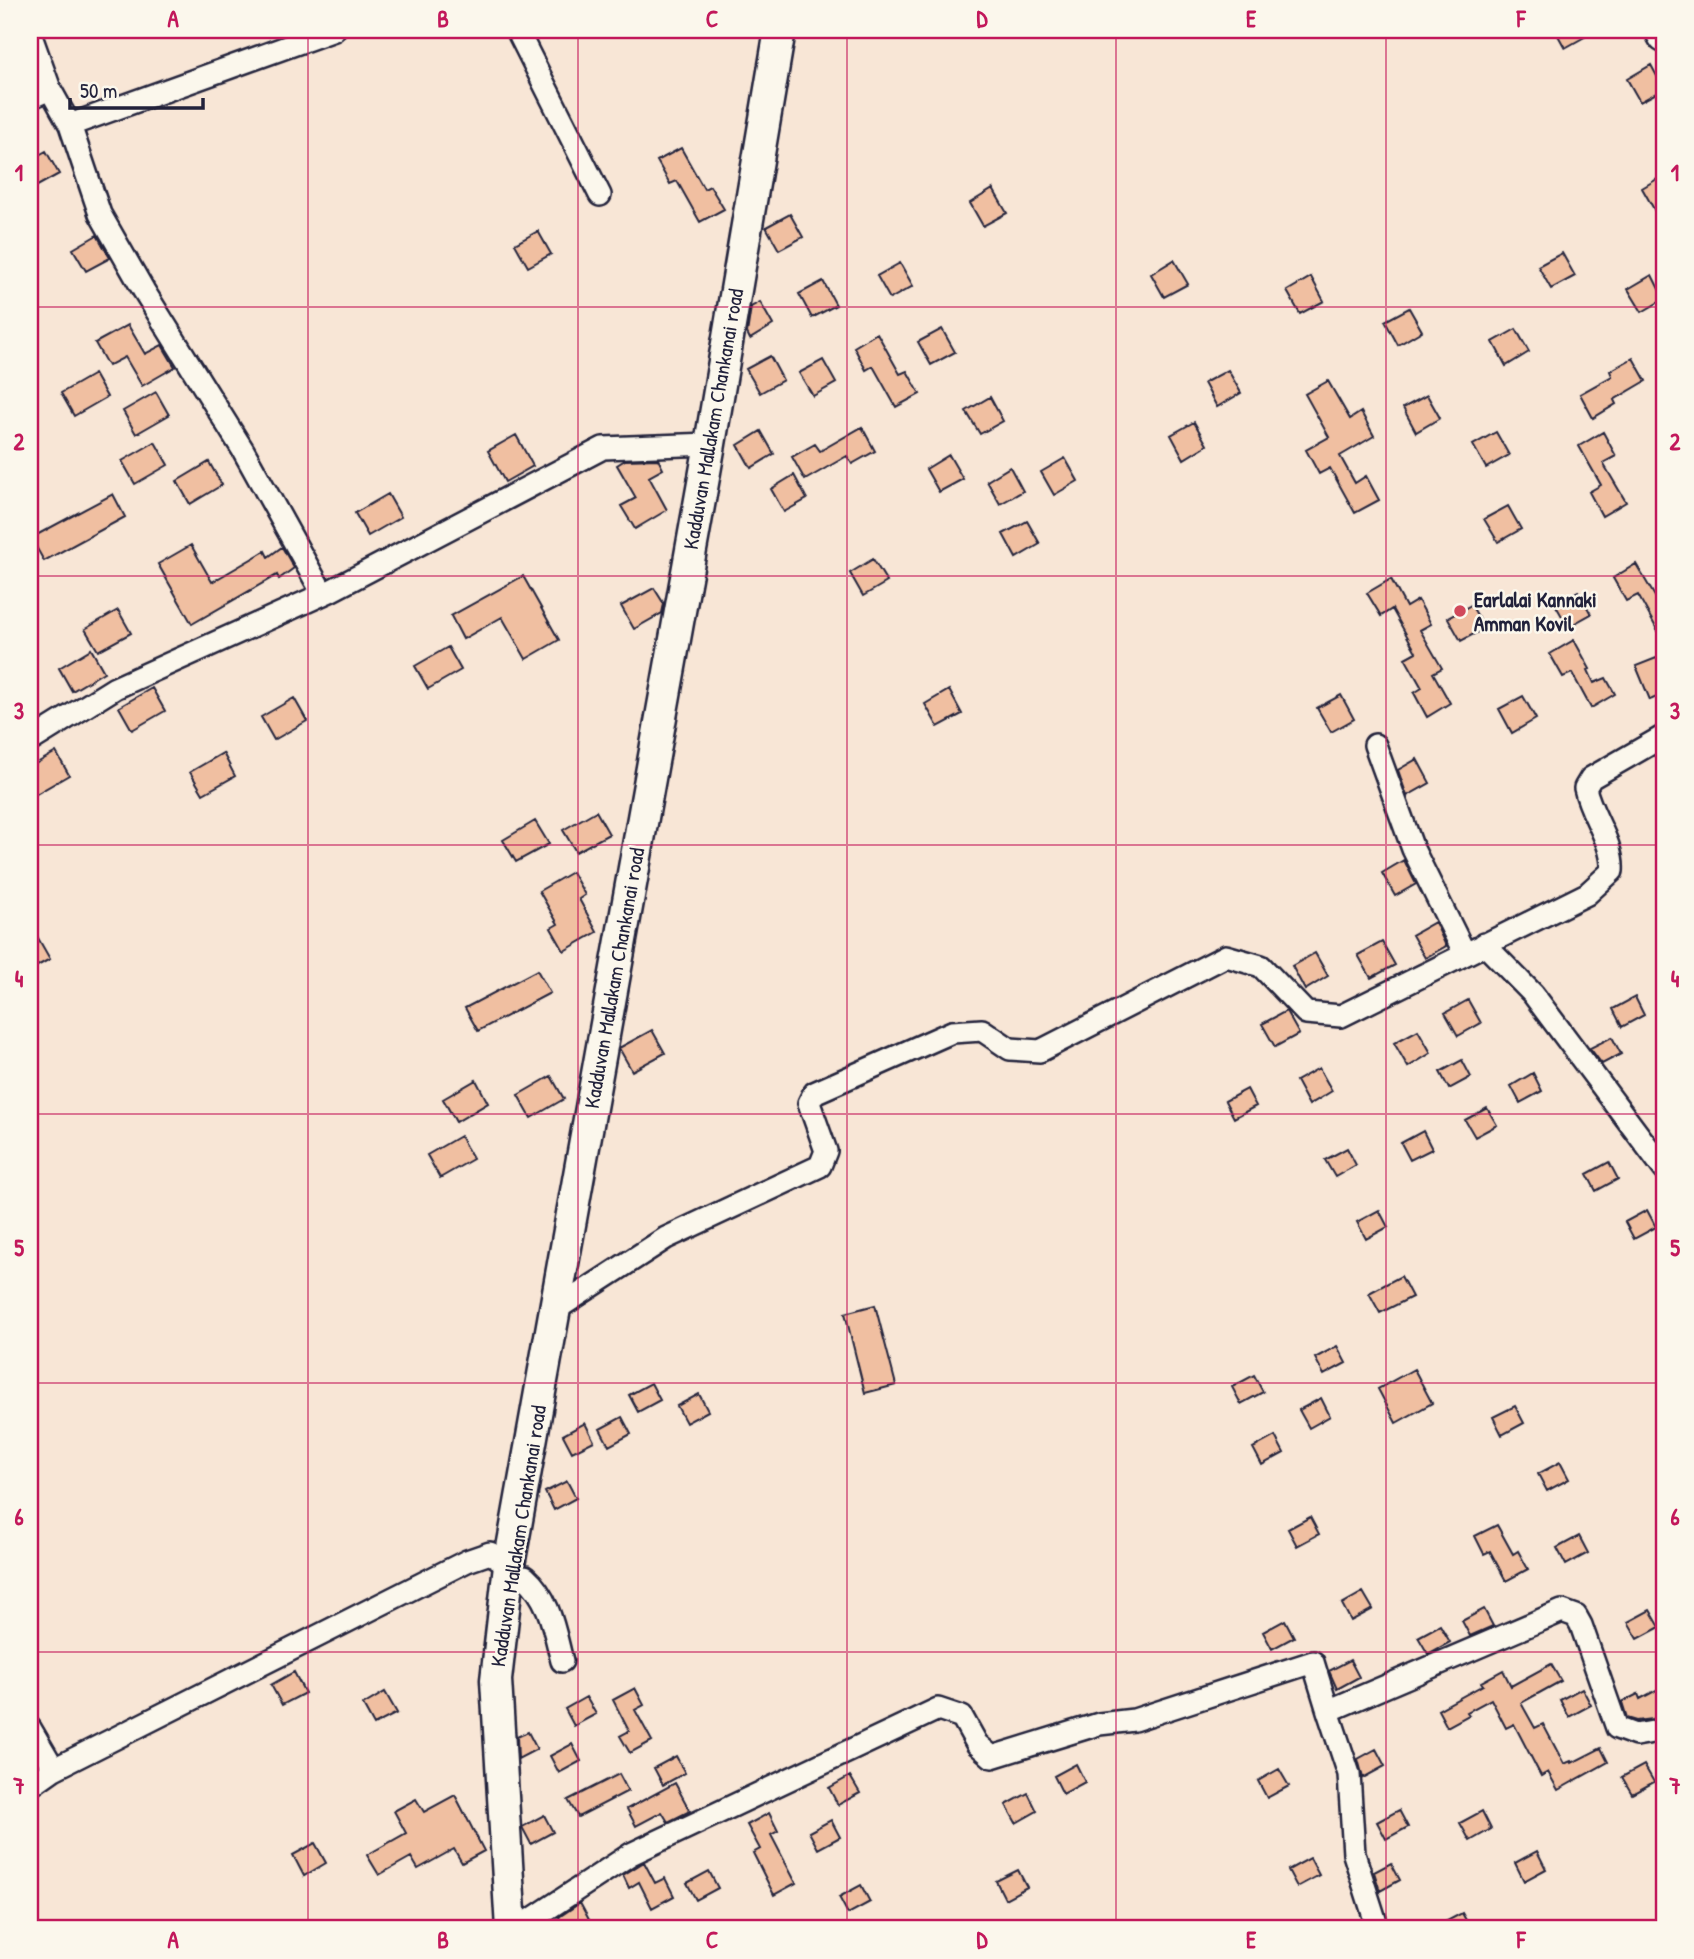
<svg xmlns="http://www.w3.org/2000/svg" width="1694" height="1959" font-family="'Patrick Hand',sans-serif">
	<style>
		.building { fill: #f0bfa1; stroke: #22223b; stroke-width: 2 }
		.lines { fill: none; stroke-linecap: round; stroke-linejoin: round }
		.street-casing { stroke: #22223b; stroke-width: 26 }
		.secondary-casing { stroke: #22223b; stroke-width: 35 }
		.street { stroke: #fbf7ec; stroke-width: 21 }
		.secondary { stroke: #fbf7ec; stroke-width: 30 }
		.grid { fill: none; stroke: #c2185b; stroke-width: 2; stroke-opacity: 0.55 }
		.poi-dot { fill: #d1495b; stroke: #fbf7ec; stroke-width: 2.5 }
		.labels { text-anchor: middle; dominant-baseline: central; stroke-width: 5; stroke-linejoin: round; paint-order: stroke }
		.street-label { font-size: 21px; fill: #22223b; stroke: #fbf7ec }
		.poi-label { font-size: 21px; font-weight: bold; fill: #22223b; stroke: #fbf7ec; text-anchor: start }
		.neatline { fill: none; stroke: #c2185b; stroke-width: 2.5 }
		.grid-label { font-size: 23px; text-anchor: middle; font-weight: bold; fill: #c2185b }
	</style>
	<rect width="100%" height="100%" fill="#f8e6d6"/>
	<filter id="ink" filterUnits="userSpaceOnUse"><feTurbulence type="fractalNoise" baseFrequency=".0143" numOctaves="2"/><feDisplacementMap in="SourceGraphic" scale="14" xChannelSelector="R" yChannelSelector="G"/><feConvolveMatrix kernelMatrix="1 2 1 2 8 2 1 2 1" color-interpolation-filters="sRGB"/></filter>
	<g filter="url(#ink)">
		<path class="building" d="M1555,30H1597L1565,48Z
			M1651,65L1664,89L1640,102L1627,79Z
			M681,148L704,189L710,186L724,209L700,222L677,181L670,184L657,161Z
			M46,151L59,174L30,190V160Z
			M1664,175V227L1642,188Z
			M993,189L1007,213L983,226L970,203Z
			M790,214L803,237L779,250L766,227Z
			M538,231L551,254L528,267L515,244Z
			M97,235L110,258L86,271L73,249Z
			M1562,253L1575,276L1551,289L1538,266Z
			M1174,260L1188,284L1164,297L1151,274Z
			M900,263L913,286L890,299L877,276Z
			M1652,275L1664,299L1642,312L1628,289Z
			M1311,277L1324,301L1300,314L1287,291Z
			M823,281L836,305L812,318L799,294Z
			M760,302L773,325L750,339L747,333L751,307Z
			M1409,308L1422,331L1398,345L1385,321Z
			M128,325L145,354L162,345L175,367L142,386L125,357L108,366L95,343Z
			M942,329L955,352L931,365L918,342Z
			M1516,329L1529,352L1506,366L1493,342Z
			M877,333L900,374L907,371L920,394L896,407L873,366L866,370L854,347Z
			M770,356L783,380L760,393L746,369Z
			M1633,358L1646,381L1614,400L1616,404L1593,418L1580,394L1612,376L1610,371Z
			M823,360L836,383L813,396L799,373Z
			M1228,370L1241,393L1217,407L1204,383Z
			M94,374L107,397L74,416L61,393Z
			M1328,381L1350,419L1361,412L1374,436L1340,456L1355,483L1366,476L1379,500L1355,513L1330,468L1319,474L1306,450L1329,437L1305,394Z
			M156,392L169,415L136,434L123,411Z
			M1427,395L1440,418L1416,432L1403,408Z
			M990,397L1003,421L980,434L966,411Z
			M1194,422L1207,445L1184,459L1171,435Z
			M862,427L875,451L852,464L847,456L805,480L792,457L815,444L820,451Z
			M761,431L774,454L751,468L738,445Z
			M1496,432L1509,455L1486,468L1473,445Z
			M1603,432L1616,456L1603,463L1626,502L1602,516L1589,492L1601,485L1579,446Z
			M516,435L533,466L505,482L488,451Z
			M155,442L168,465L135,484L122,461Z
			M949,455L963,479L939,492L926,469Z
			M1065,458L1078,481L1054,495L1041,472Z
			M658,459L663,469L649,477L667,510L635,529L621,506L636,498L617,465L625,460Z
			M209,462L222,485L190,504L177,481Z
			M1010,467L1023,491L1000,504L987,481Z
			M794,475L807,499L784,512L771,489Z
			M113,494L125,517L44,561L31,538Z
			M388,494L401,517L368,536L355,513Z
			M1508,506L1521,529L1498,542L1484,519Z
			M1027,521L1040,544L1016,558L1003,534Z
			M191,545L212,582L265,551L268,557L282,547L294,568L279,579L277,575L192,624L158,564Z
			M873,559L887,582L863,596L850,573Z
			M1636,564L1657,600L1664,596V642L1638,595L1626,601L1613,578Z
			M523,576L559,640L526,659L502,617L463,639L451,616Z
			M1391,579L1406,607L1418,600L1431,624L1420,630L1442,668L1433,673L1450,703L1427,717L1414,693L1422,688L1405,658L1416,652L1392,609L1381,616L1367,593Z
			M654,588L664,604L662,613L634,629L621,606Z
			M1578,591L1591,614L1568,627L1555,604Z
			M1471,605L1485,628L1461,641L1448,618Z
			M118,610L131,633L98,651L85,629Z
			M1574,640L1590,669L1588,670L1594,683L1606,678L1615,694L1591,708L1572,673L1563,677L1550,654Z
			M448,647L461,670L428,689L415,666Z
			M91,649L104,672L72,691L59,668Z
			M1664,655V694L1650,700L1636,666Z
			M152,688L165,711L132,730L119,707Z
			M949,690L962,714L938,727L925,704Z
			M1341,695L1354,719L1331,732L1317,708Z
			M1523,696L1536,719L1512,733L1499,709Z
			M294,698L307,721L274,740L261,717Z
			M56,752L69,775L36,794L30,783V767Z
			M223,753L235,776L203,794L190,772Z
			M1417,759L1430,783L1407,796L1398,770Z
			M596,811L609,834L576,852L563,830Z
			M535,821L549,844L516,862L503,840Z
			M1404,860L1416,884L1395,896L1382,873Z
			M572,872L585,895L579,899L597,932L564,951L551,928L558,924L539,891Z
			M1435,922L1446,946L1425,958L1412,935Z
			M30,924L50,959L30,970Z
			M1382,942L1395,965L1371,978L1358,955Z
			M1315,953L1328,976L1305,990L1292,966Z
			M537,970L550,993L478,1031L465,1008Z
			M1635,997L1644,1015L1622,1027L1613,1009Z
			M1468,1000L1481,1023L1458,1036L1445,1013Z
			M1286,1011L1299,1034L1275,1047L1262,1024Z
			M652,1030L665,1053L632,1071L619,1048Z
			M1418,1030L1431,1053L1408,1067L1394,1043Z
			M1612,1037L1621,1054L1602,1064L1590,1048Z
			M1462,1060L1471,1077L1449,1089L1440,1072Z
			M1319,1068L1332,1091L1309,1105L1296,1081Z
			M1533,1073L1542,1091L1520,1103L1511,1086Z
			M551,1076L564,1099L531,1118L518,1095Z
			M476,1080L488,1103L456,1122L443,1099Z
			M1247,1089L1256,1106L1234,1118L1225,1101Z
			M1487,1108L1497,1125L1475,1137L1465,1120Z
			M1423,1131L1432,1149L1410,1160L1401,1143Z
			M460,1136L473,1159L440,1178L427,1155Z
			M1347,1148L1356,1165L1335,1177L1325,1160Z
			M1609,1162L1618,1179L1596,1191L1587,1174Z
			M1379,1210L1388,1227L1366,1239L1357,1222Z
			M1647,1210L1656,1227L1634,1239L1625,1222Z
			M1401,1276L1412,1297L1380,1313L1369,1293Z
			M875,1305L896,1385L865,1393L845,1313Z
			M1337,1346L1346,1363L1324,1375L1315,1358Z
			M1414,1369L1432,1403L1396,1423L1378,1389Z
			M1254,1375L1263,1392L1241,1404L1232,1387Z
			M651,1383L660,1400L638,1412L629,1395Z
			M699,1394L708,1411L686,1423L677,1406Z
			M1321,1398L1330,1416L1309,1428L1299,1410Z
			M1515,1406L1524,1423L1502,1435L1493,1417Z
			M622,1417L631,1434L609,1446L600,1429Z
			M585,1423L594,1441L572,1452L563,1435Z
			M1275,1436L1284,1453L1262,1465L1253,1448Z
			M1560,1462L1569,1479L1547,1491L1538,1474Z
			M567,1481L576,1498L554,1510L545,1492Z
			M1310,1517L1319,1534L1297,1546L1288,1529Z
			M1497,1525L1513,1554L1518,1551L1528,1569L1506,1581L1490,1551L1484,1554L1475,1536Z
			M1579,1536L1588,1553L1566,1565L1557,1548Z
			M1363,1592L1373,1609L1351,1621L1342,1604Z
			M1484,1609L1493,1626L1470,1636L1462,1621Z
			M1650,1610L1660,1627L1638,1639L1628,1622Z
			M1285,1620L1294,1637L1272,1649L1263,1632Z
			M1440,1625L1450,1642L1428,1654L1418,1637Z
			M1350,1660L1359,1677L1337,1689L1329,1671Z
			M1551,1664L1561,1681L1521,1703L1535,1728L1543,1724L1564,1764L1571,1761L1572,1763L1601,1748L1608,1762L1558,1790L1548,1772L1541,1776L1514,1724L1506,1728L1491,1699L1467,1712L1469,1715L1447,1727L1438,1710L1483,1685L1481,1682L1503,1670L1511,1686Z
			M294,1672L305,1693L282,1705L271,1685Z
			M1664,1686V1713L1653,1719L1637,1721L1627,1718L1622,1702L1638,1694L1640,1699Z
			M635,1688L644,1705L635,1710L652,1741L630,1753L620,1736L629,1731L613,1700Z
			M1582,1688L1591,1705L1569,1717L1560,1700Z
			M385,1692L397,1713L374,1725L363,1705Z
			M586,1697L596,1714L574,1726L565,1709Z
			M528,1732L537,1749L518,1759L517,1737Z
			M572,1744L581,1761L559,1773L550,1756Z
			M1376,1749L1385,1766L1363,1778L1358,1759Z
			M676,1756L685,1773L663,1785L654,1768Z
			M1076,1764L1085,1782L1063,1794L1054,1776Z
			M1644,1765L1654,1782L1632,1794L1622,1777Z
			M1279,1769L1289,1786L1267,1798L1258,1781Z
			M619,1774L628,1791L578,1817L568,1800Z
			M850,1776L860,1793L838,1805L829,1788Z
			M675,1783L690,1811L668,1822L662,1812L636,1826L627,1809Z
			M1028,1793L1037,1811L1016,1823L1006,1805Z
			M455,1795L484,1851L462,1863L454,1849L418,1869L411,1857L379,1875L367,1855L406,1833L394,1811L416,1799L424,1812Z
			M1399,1810L1408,1827L1386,1839L1377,1822Z
			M1482,1811L1491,1829L1470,1841L1460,1823Z
			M769,1813L778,1831L771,1835L796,1883L774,1895L753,1853L760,1849L747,1825Z
			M544,1815L553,1832L531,1844L522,1827Z
			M831,1820L840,1837L818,1849L809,1832Z
			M315,1843L326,1863L304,1876L293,1855Z
			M1537,1851L1546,1869L1524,1881L1515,1863Z
			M1310,1858L1319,1875L1297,1887L1288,1870Z
			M644,1862L655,1883L665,1878L674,1896L652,1908L639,1882L629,1888L623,1875Z
			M1391,1863L1400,1880L1380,1891L1374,1872Z
			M1018,1870L1027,1887L1005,1899L996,1881Z
			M709,1871L718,1888L696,1900L687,1883Z
			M861,1885L870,1902L848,1914L839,1897Z
			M580,1903L594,1929H565L559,1917Z
			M1462,1913L1471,1929H1432Z"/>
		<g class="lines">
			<g class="street-casing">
				<path id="street" d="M517,30L600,195
					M30,33L50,89L70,125L100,214L144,291L243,450L323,594
					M30,98L50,89
					M70,125L334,30
					M30,741L115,688L330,591L603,448L710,444
					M1375,745L1413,849L1465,954
					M1484,944L1533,994L1664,1169
					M555,1310L666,1238L820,1166L826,1151L809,1103L814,1093L952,1032L982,1030L1010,1049L1040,1051L1226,956L1261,966L1306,1013L1341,1016L1587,894L1612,871C1614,843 1591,816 1585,788L1591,778L1664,736
					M507,1584L525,1577C550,1599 554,1630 562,1661
					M1328,1711L1349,1774L1354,1854L1378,1929
					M30,1728L54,1769
					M30,1786L54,1769L467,1561L490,1553L509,1565
					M517,1929L631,1854L938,1709L962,1717L977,1744L992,1757L1099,1724L1134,1720L1313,1662L1328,1711L1562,1611L1576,1616L1581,1625L1617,1728L1636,1735L1664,1730"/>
			</g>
			<g class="secondary-casing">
				<path id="secondary" d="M1660,30L1664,37
					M511,1929L496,1680L509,1565L710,444L780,30"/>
			</g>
			<use href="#street" class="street"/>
			<use href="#secondary" class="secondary"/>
		</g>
	</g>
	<path class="grid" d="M308,30V1929M578,30V1929M847,30V1929M1116,30V1929M1386,30V1929M30,307H1664M30,576H1664M30,845H1664M30,1114H1664M30,1383H1664M30,1652H1664"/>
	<circle class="poi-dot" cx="1460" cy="611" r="7"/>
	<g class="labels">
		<g class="street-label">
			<text transform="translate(713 419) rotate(-80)">Kadduvan Mallakam Chankanai road</text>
			<text transform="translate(614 978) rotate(-80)">Kadduvan Mallakam Chankanai road</text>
			<text transform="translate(518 1536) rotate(-81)">Kadduvan Mallakam Chankanai road</text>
		</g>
		<g class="poi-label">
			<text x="1474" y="599">Earlalai Kannaki<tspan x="1474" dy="24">Amman Kovil</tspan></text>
		</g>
	</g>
	<rect width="1694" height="1959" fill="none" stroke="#fbf7ec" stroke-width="77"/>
	<path d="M70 98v10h133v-10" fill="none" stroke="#22223b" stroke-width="3.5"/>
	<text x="80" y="98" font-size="21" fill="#22223b" stroke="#fbf7ec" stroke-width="5" paint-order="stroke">50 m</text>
	<rect x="38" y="38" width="1618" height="1882" class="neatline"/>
	<g class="grid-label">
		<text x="173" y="27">A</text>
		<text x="443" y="27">B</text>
		<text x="712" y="27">C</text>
		<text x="982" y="27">D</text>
		<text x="1251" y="27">E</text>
		<text x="1521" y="27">F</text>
		<text x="19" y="181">1</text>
		<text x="1675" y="181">1</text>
		<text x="19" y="450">2</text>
		<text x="1675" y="450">2</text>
		<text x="19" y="719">3</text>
		<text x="1675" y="719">3</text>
		<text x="19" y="987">4</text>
		<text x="1675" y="987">4</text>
		<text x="19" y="1256">5</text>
		<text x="1675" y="1256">5</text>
		<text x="19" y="1525">6</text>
		<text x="1675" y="1525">6</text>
		<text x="19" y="1794">7</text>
		<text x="1675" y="1794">7</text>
		<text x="173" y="1948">A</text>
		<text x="443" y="1948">B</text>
		<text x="712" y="1948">C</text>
		<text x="982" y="1948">D</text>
		<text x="1251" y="1948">E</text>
		<text x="1521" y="1948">F</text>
	</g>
</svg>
